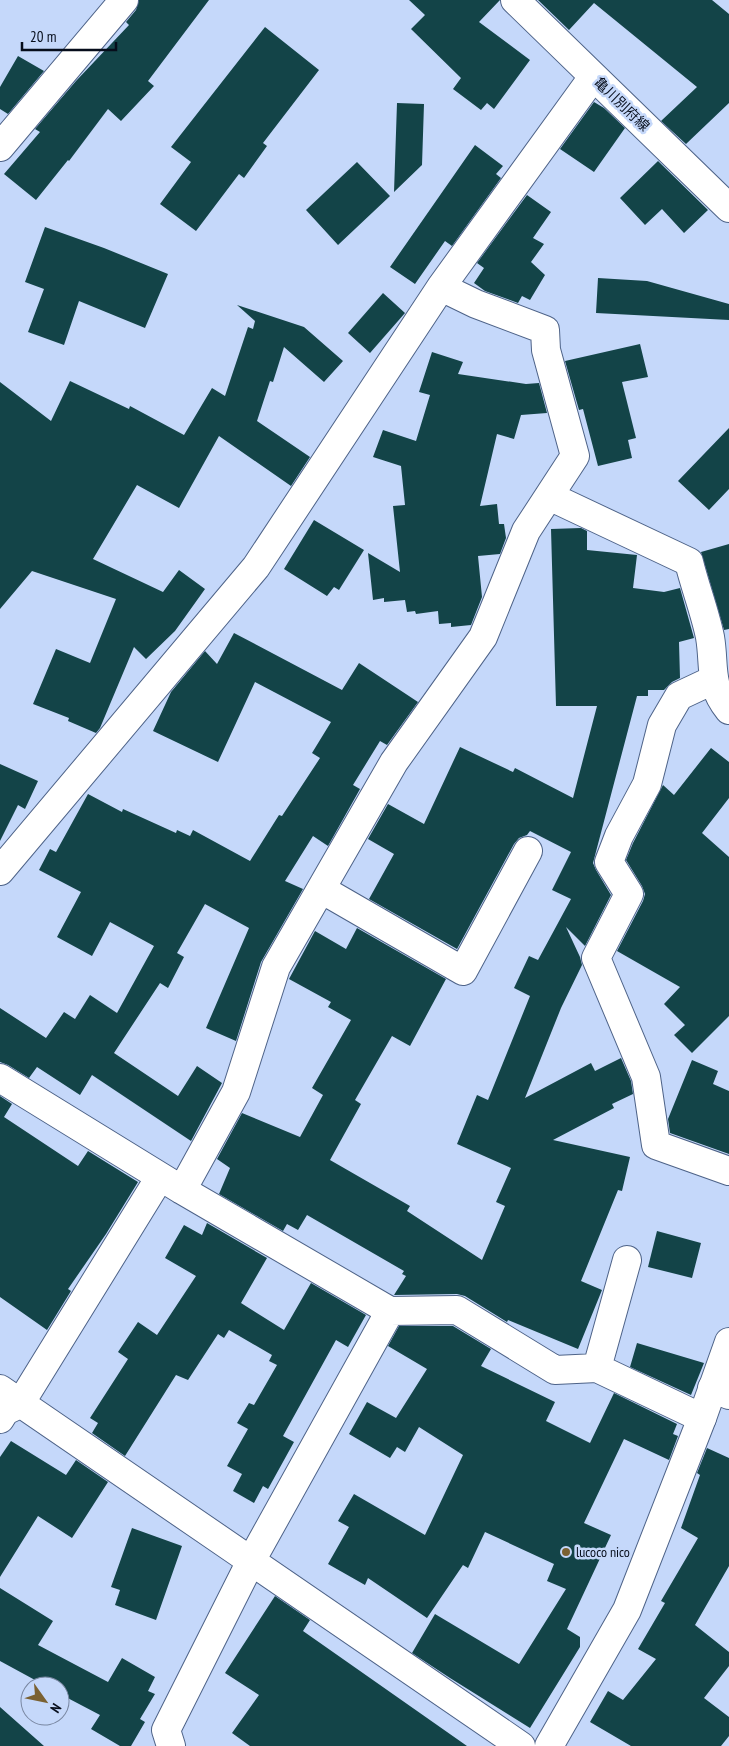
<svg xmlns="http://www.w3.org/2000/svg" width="729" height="1746" font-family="'PT Sans Narrow','Noto Sans JP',sans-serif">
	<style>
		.building { fill: #134448 }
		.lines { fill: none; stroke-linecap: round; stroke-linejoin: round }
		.street-casing { stroke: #4e6388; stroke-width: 30 }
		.secondary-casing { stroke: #4e6388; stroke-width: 30 }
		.street { stroke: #fff; stroke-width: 28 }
		.secondary { stroke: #fff; stroke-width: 28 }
		.poi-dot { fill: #7a6132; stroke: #c5d8fa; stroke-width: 2 }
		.labels { text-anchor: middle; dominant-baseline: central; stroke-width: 5; stroke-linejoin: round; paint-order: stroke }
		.street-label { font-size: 14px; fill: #060d1b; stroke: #c5d8fa }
		.poi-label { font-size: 14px; fill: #060d1b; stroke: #c5d8fa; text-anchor: start }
	</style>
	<rect width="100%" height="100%" fill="#c5d8fa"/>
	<path class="building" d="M139,0H209L148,81L154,86L121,121L108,109L69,161L68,160L36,200L4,174L40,132L35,129L76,81L129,25L126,22L136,10Z
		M409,0H500L479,22L530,60L494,109L487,103L481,110L453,89L461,78L411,29L425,15Z
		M538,0H712L729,14V103L686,144L661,121L697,87L594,3L569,30Z
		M265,27L319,70L263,143L267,146L244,178L239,174L196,231L160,204L191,162L171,147Z
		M18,56L44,71L8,114L0,109V87Z
		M594,102L604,108L625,128L594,172L560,149Z
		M397,103L424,104L422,165L394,192Z
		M475,145L503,166L496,174L501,178L452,246L445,241L415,284L390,267Z
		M658,161L708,210L684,233L662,209L645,225L620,198Z
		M357,162L390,196L338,245L306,210Z
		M527,195L551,212L533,238L544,244L531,262L545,275L530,300L522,296L518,303L485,291L474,283L484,268L477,263Z
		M45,227L104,248L168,274L145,328L79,301L64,345L28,332L44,289L25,282Z
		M598,278L647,281L729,304V320L596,313Z
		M383,293L405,313L370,353L348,333Z
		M237,305L304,327L343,361L324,382L284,347L273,382L270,381L257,421L310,457L291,486L219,436L179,508L137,485L93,559L163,592L179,570L205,589L175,631L146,659L134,647L100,728L96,733L68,721L69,718L33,704L56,649L90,663L116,599L32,571L0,609V382L51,421L70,381L129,409L130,406L184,435L212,388L225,396L248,327L253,329L255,321Z
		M640,344L648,377L622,382L636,438L628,440L632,458L598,466L583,409L579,410L565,361Z
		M432,352L463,362L458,374L526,384L539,383L547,413L521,415L514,439L497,434L480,506L497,504L499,524H504L506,538L500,554L478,556L482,597L471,625L451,627V623L439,624L438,611L416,614L415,611L407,612L405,600L384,602V598L373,600L368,553L400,572L393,506L405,505L401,466L373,457L383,430L416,441L430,395L419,392Z
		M729,428V489L709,510L678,481Z
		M314,520L364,550L339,590L334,587L327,596L284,569Z
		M581,528L587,531V550L637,555L633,588L664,592L680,588L694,638L679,642L680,678L672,682L664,690H648V696H637L593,863L596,870L611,895L585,946L566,927L580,957L582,965L561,1008L525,1098L591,1063L595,1071L621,1058L631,1081L633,1094L612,1104L614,1108L553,1140L630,1157L622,1191L618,1190L581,1281L602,1290L578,1349L508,1320L507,1322L465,1296L457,1294L394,1295L406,1276L402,1274L404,1271L307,1215L298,1230L287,1224L283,1231L219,1194L230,1168L217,1159L242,1113L300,1137L323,1095L312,1088L351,1020L328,1007L331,1002L289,979L315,931L346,949L357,928L446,979L410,1046L392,1036L355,1100L361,1104L330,1160L410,1206L407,1211L482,1260L505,1206L496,1202L511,1168L457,1144L477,1095L488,1100L530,996L514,988L529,956L538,960L571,899L552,890L571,852L530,831L527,835L519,838L514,844L457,949L369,899L394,854L368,839L388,804L424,824L460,747L513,772L515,768L573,798L597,706H556L551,529Z
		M729,544V629L724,630L701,552Z
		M234,633L342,690L359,663L418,702L387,745L380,741L353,785L360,789L328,846L313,836L285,881L303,889L261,962L236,1041L206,1028L249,928L205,904L177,953L184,957L168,988L160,983L114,1053L178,1096L197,1066L222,1083L191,1141L92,1075L80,1095L37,1067L29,1078L8,1065L0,1062V1008L46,1038L64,1012L75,1019L90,995L117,1013L154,946L110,922L92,956L57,937L81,892L39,870L50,849L56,852L88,794L122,812L123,809L176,833L177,830L190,836L193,830L250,861L279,815L282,816L320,758L312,753L331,722L255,682L218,762L153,731L171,692L205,651L217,664Z
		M711,748L729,762V798L702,833L729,857V1016L692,1053L674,1035L685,1025L664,1004L680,987L617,951L643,901L645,894L642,886L626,860L633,843L663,785L674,795Z
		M0,764L38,781L25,809L18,805L0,841Z
		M692,1060L718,1071L713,1084L729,1091V1154L670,1133L668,1119Z
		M0,1096L12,1104L4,1117L78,1166L88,1151L138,1182L106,1234L68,1289L71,1291L47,1330L0,1297Z
		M207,1223L267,1258L241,1303L284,1330L311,1283L366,1315L348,1347L336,1340L283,1436L294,1442L268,1489L263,1486L254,1503L233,1491L242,1474L227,1466L248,1429L237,1423L249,1403L254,1405L277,1365L269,1361L272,1355L229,1330L224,1338L218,1334L188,1380L176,1375L125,1456L92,1433L98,1423L90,1418L128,1359L118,1352L138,1322L157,1335L196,1276L165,1258L184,1225L202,1235Z
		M657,1231L701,1243L692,1278L648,1267Z
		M399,1326H453L491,1349L481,1366L555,1402L546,1421L590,1443L614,1393L677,1424L673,1434L678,1436L669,1460L624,1439L584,1523L611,1535L567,1629L580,1637V1647L530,1728L450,1678L412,1653L435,1614L519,1664L566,1589L547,1581L554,1564L485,1532L468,1568L463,1565L427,1618L368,1578L365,1585L328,1564L349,1527L338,1521L354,1494L425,1535L463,1455L419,1427L405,1452L397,1447L390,1458L349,1434L367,1402L396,1418L427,1369L388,1346Z
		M637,1343L704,1363L691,1395L630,1367Z
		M11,1441L66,1475L76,1460L108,1482L72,1538L38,1516L0,1577V1457Z
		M707,1448L729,1458V1566L695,1625L729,1652V1666L704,1698L729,1717V1736L721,1746H631L590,1722L608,1691L623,1700L656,1659L638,1649L665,1603L661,1601L698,1538L681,1528L700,1475L697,1473Z
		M132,1528L182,1546L156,1620L115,1605L120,1590L111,1587Z
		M0,1588L53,1621L38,1645L108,1682L122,1658L155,1677L148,1691L155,1694L140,1719L145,1722L131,1746H120L91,1729L100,1715L60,1694V1686H46L0,1661Z
		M275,1596L310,1620L303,1631L467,1746H250L232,1733L259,1695L225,1673Z
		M0,1707L44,1746H0Z"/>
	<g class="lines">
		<g class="street-casing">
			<path id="street" d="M0,147L124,0
				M549,496L689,562C695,587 705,612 710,637C715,666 708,684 729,710
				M713,680L679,696L662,725L647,784L619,836L609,862L629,894L596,958L646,1077L656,1145L729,1171
				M0,871L256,567L441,287L593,77
				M321,889L463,971L528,851
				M0,1078L182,1190L390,1311L457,1310L555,1370L597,1368L702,1418
				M182,1190L236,1092L276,967L394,762L483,637L526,531L575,456L546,350L545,330L476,304L441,287
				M597,1368L627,1260
				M712,1388L729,1395
				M0,1389L521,1746
				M0,1419L5,1411L20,1404L160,1177
				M171,1746L166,1730L251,1561L390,1311"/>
		</g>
		<g class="secondary-casing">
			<path id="secondary" d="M515,0L729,208
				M549,1746L627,1610L702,1418L729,1342"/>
		</g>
		<use href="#street" class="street"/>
		<use href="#secondary" class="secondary"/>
	</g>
	<circle class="poi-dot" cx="566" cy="1552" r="5"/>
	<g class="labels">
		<g class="street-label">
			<text transform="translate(622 104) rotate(44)">亀川別府線</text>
		</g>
		<g class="poi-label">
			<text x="576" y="1552">lucoco nico</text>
		</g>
	</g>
	<g transform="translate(45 1701) rotate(123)"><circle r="24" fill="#c5d8fa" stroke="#7987a1"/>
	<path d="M0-4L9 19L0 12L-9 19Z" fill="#7a6132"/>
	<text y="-8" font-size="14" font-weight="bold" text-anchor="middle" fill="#060d1b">N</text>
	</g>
	<path d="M22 42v8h94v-8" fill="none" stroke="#060d1b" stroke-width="2.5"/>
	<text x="30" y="42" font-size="15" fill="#060d1b" stroke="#c5d8fa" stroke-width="4" paint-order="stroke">20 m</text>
</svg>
